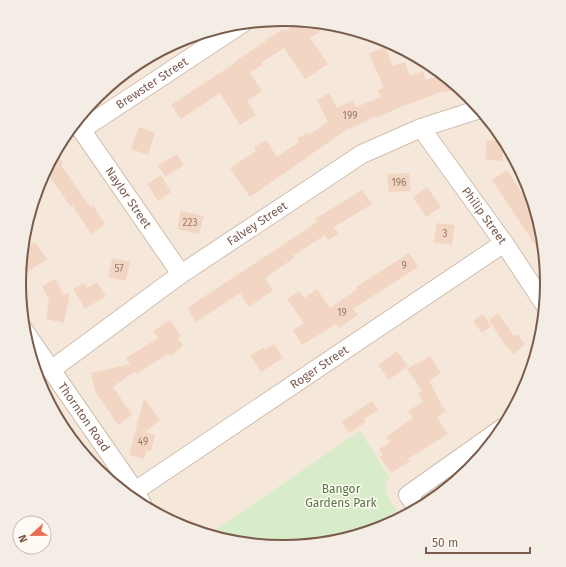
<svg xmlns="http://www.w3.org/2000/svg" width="566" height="567" font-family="'Fira Sans',sans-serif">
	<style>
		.residential { fill: #f5e8da }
		.green { fill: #d8ecc9 }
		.building { fill: #f3d5c3 }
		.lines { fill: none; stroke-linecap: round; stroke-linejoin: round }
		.minor-casing { stroke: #d1beb0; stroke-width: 20 }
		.minor { stroke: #fff; stroke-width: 18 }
		.labels { text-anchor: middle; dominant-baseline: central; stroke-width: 3; stroke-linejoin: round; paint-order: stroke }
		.number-label { font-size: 10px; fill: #987a6a }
		.street-label { font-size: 12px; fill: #7a5c4d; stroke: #fffaf3 }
		.park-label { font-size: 12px; fill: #537a41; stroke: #fffaf3 }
		.rim { fill: none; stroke: #7a5c4d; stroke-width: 2 }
	</style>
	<rect width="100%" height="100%" fill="#fdf6ec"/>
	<path class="residential" d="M20 284a263 263 0 1 1 526 0a263 263 0 1 1-526 0Z"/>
	<path class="green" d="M360,431L389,477C380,492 394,505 402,518C351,545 289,553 232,542C224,541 216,538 208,535Z"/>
	<path class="building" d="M301,21L315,23L320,32L310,38L328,64L305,79L284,48L261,63L263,65L250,72L262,91L247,101L256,115L240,125L220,93L181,119L171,105L235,63L234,62L266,41L265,40L284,29L285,31Z
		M385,47L393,66L405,62L410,76L423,71L426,80L439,76L438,70L459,88L444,93L443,91L398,108L376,118V116L350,129L349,128L250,197L230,168L256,151L254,147L266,140L277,157L299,142L297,139L308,132L309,135L328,122L317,100L329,93L337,108L353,100L356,107L381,97L378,90L384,88L369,54Z
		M139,127L155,133L148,155L131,149Z
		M487,140L504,142L502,161L485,159Z
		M56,152L63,163L61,165L90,207L93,205L105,224L91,234L72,205L70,206L48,174L42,178Z
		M177,154L184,165L165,177L158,165Z
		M507,170L538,218L542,232L545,260L492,180Z
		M409,173L411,191L389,192L387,174Z
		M161,175L171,192L158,201L147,184Z
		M427,187L441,207L426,217L413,197Z
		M362,190L372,204L334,227L338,234L328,240L325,235L293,256L294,258L265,278L273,290L249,307L240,293L196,322L187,308L281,246L317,222L315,219Z
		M181,211L204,216L199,234L177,229Z
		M437,223L455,225L452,245L434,242Z
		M35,242L47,259L20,277L22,250Z
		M409,253L418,267L353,309L358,315L339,328L336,324L302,345L293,330L304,323L287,299L299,291L304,298L317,289L330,308L357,289L356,287Z
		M112,258L130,262L126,281L108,277Z
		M55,279L64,295L70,292L64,323L46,319L49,300L42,286Z
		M97,282L106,296L85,309L73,289L84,283L87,288Z
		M498,313L514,336L517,334L525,344L514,354L505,345L489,320Z
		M483,314L491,326L482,333L473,321Z
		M170,320L181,336L178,338L183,346L170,356L168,354L136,374L135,371L113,387L132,415L118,425L95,391L91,373L130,364L126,358L158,338L153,331Z
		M274,344L283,358L261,372L250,356L264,347L265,350Z
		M397,351L408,366L389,380L378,365Z
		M430,356L441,373L429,381L446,412L437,417L448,434L408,459L410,461L391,473L380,457L383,455L379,449L390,442L386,437L413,418L408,411L423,402L418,393L422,391L407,369L416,363L417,364Z
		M144,398L160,420L145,432L155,435L151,451L147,450L144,459L129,455Z
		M372,401L378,410L364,419L366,422L349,433L341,422Z"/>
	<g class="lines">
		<g class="minor-casing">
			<g id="minor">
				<path id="s1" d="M76,122L181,274"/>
				<path id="s2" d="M421,128L504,243L545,305"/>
				<path id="s3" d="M81,130L243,23"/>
				<path id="s4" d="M23,329L135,491L143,506"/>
				<path id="s5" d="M51,370L181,274L362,154L421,128L480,109"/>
				<path id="s6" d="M135,491L504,243"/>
				<path d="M418,509L408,495L504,427"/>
			</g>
		</g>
		<use href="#minor" class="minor"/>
	</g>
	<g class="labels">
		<g class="number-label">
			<text x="350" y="116">199</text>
			<text x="399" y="183">196</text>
			<text x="190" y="223">223</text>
			<text x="445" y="234">3</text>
			<text x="404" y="266">9</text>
			<text x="119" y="269">57</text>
			<text x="342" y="313">19</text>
			<text x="143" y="442">49</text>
		</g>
		<g class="street-label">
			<text stroke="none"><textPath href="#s3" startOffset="85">Brewster Street</textPath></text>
			<text stroke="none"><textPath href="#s1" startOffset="92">Naylor Street</textPath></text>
			<text stroke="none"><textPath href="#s2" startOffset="108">Philip Street</textPath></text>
			<text stroke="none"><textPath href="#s5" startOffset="253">Falvey Street</textPath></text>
			<text stroke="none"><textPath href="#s6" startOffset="222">Roger Street</textPath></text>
			<text stroke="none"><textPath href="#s4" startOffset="107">Thornton Road</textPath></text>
		</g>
		<g class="park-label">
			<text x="341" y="489">Bangor<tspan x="341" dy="14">Gardens Park</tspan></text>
		</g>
	</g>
	<path d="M0 0H566V567H0ZM26 283a257 257 0 1 1 514 0a257 257 0 1 1-514 0Z" fill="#f4ede6" fill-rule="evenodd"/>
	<path class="rim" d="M26 283a257 257 0 1 1 514 0a257 257 0 1 1-514 0Z"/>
	<g transform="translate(32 535) rotate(248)"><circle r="19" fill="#fffaf3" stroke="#cabbb1"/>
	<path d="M0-3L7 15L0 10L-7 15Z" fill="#e76f51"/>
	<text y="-6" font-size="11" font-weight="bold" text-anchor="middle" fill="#7a5c4d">N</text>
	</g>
	<path d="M426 547v6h104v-6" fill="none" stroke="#7a5c4d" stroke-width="2"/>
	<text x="432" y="547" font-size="12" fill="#7a5c4d" stroke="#fffaf3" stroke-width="3" paint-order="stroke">50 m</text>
</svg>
